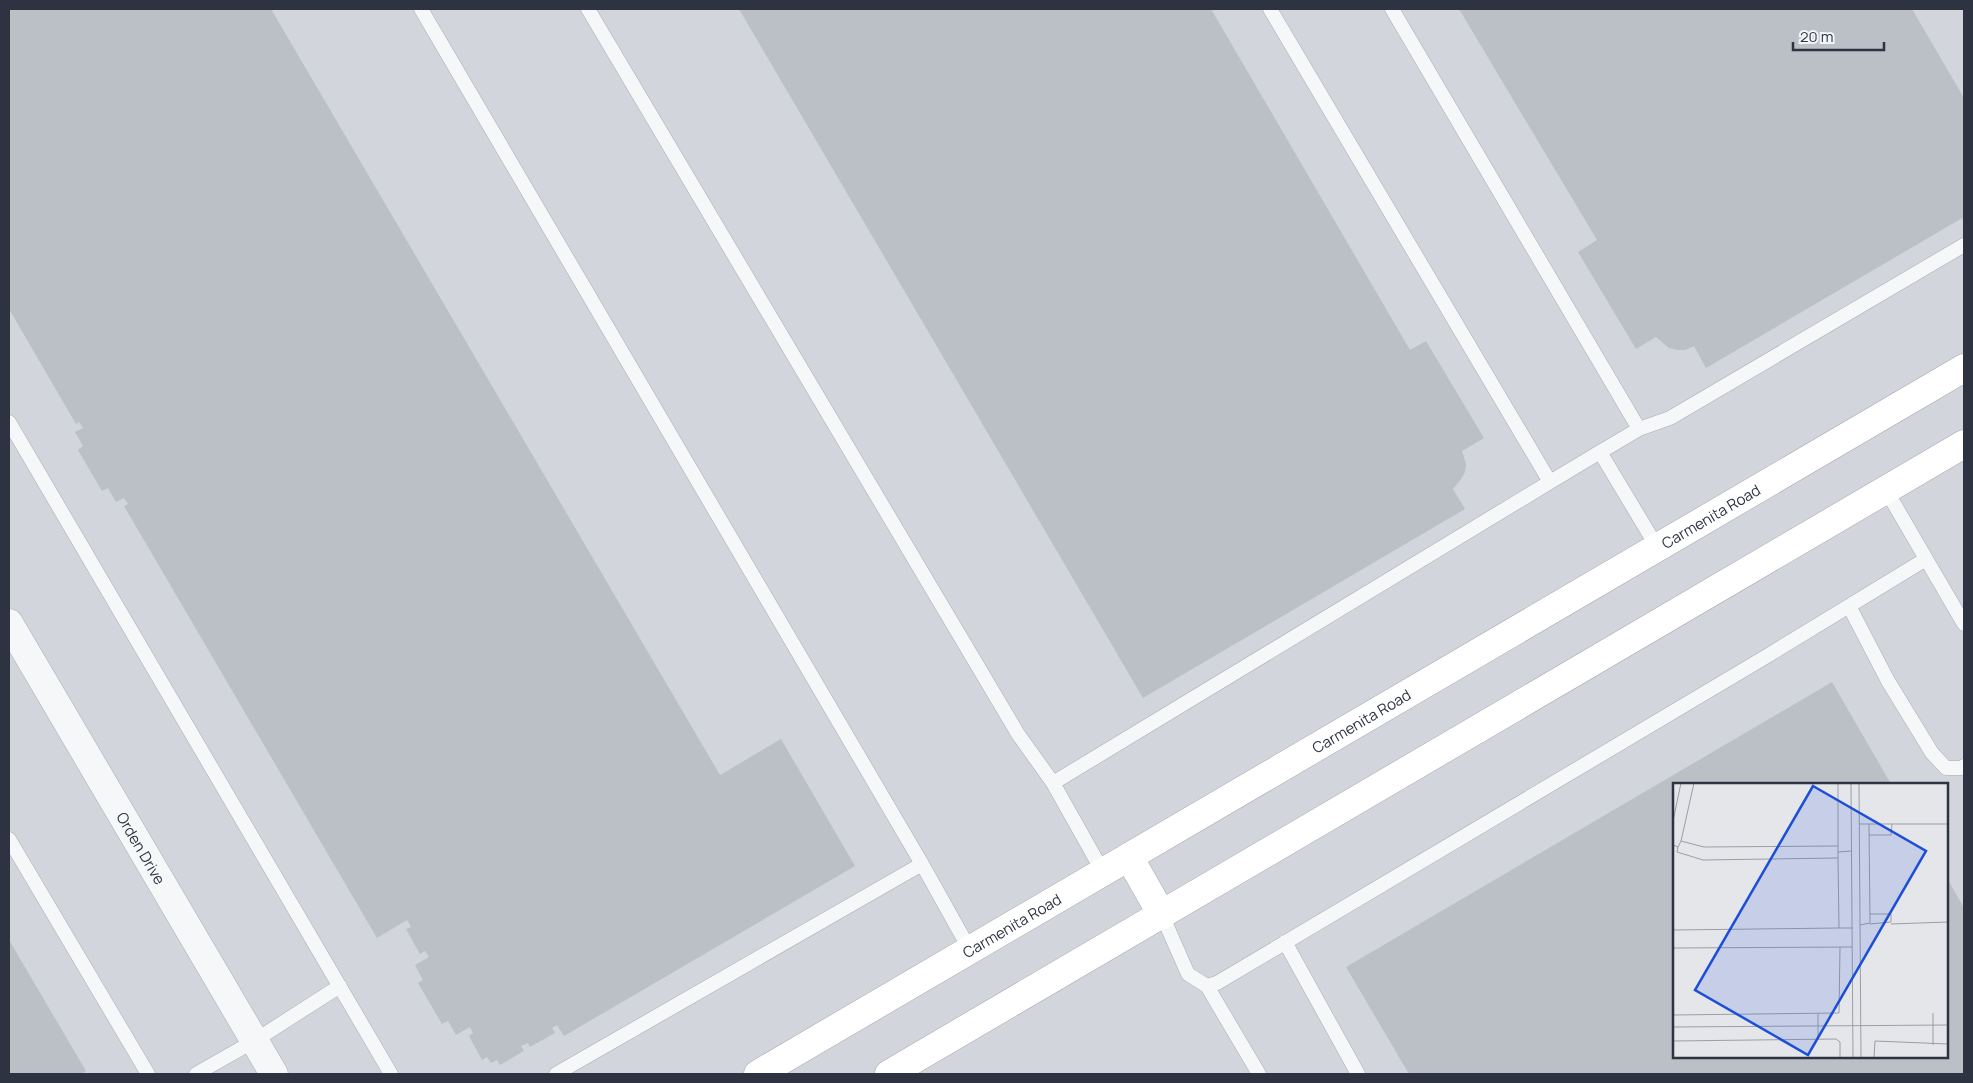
<svg xmlns="http://www.w3.org/2000/svg" width="1973" height="1083" font-family="Manrope,sans-serif">
	<style>
		.built { fill: #d2d5dc; fill-rule: evenodd }
		.building { fill: #bbbfc6 }
		.lines { fill: none; stroke-linecap: round; stroke-linejoin: round }
		.lane-casing { stroke: #a9adb4; stroke-width: 15 }
		.street-casing { stroke: #a9adb4; stroke-width: 29 }
		.primary-casing { stroke: #a4aab4; stroke-width: 29 }
		.lane { stroke: #f6f7f9; stroke-width: 14 }
		.street { stroke: #f6f7f9; stroke-width: 28 }
		.primary { stroke: #fff; stroke-width: 28 }
		.labels { text-anchor: middle; dominant-baseline: central; stroke-width: 4; stroke-linejoin: round; paint-order: stroke }
		.street-label { font-size: 15px; fill: #2d3340; stroke: #f3f5f7 }
		.inset-road { fill: none; stroke: #9b9ea6; stroke-width: 1 }
		.view { fill: #1d4ed8; fill-opacity: 0.15; stroke: #1d4ed8; stroke-width: 2.5 }
		.inset-edge { fill: none; stroke: #2d3340; stroke-width: 2.5 }
	</style>
	<rect width="100%" height="100%" fill="#e4e6ea"/>
	<path class="built" d="M9,9H1964V1074H9ZM1674,784H1947V1057H1674Z"/>
	<path class="building" d="M9,9H271L720,775L781,739L855,866L564,1036L557,1025L552,1028L555,1033L530,1047L528,1043L521,1046L524,1051L500,1065L497,1060L491,1063L487,1057L482,1060L469,1036L473,1033L470,1027L456,1035L448,1021L442,1024L418,983L423,980L415,965L429,957L425,951L420,954L406,929L411,927L407,920L377,938L124,506L128,504L124,498L116,502L108,488L102,491L78,450L83,446L75,432L83,428L79,422L76,424L9,309Z
		M739,9H1211L1410,350L1426,341L1484,438L1462,451L1466,464L1465,472L1461,479L1453,489L1465,509L1143,698Z
		M1459,9H1912L1964,98V217L1706,368L1694,346L1685,350H1677L1669,348L1656,337L1636,349L1578,252L1597,240Z
		M1832,682L1891,784H1674V1057H1947V878L1964,908V1074H1409L1346,967Z
		M9,940L86,1071L81,1074H9Z"/>
	<g class="lines">
		<g class="lane-casing">
			<path id="lane" d="M421,9L922,864L970,950
				M588,9L1018,734L1053,783
				M1270,9L1550,482L1600,452L1657,547
				M1392,9L1639,429L1600,452
				M9,422L391,1074
				M1639,429L1670,418L1964,245
				M1886,490L1964,624
				M1849,606L1888,681L1932,753L1946,768H1961L1964,766
				M9,839L148,1074
				M1103,872L1053,783L1550,482
				M1162,915L1188,974L1207,986L1217,983L1767,656L1926,559
				M1285,942L1358,1074
				M1207,986L1259,1074
				M196,1074L254,1041L340,986
				M556,1074L922,864"/>
		</g>
		<g class="street-casing">
			<g id="street">
				<path id="s1" d="M9,623L274,1074"/>
			</g>
		</g>
		<g class="primary-casing">
			<g id="primary">
				<path d="M1129,857L1162,915"/>
				<path id="s2" d="M758,1074L1964,368"/>
				<path d="M889,1074L1964,444"/>
			</g>
		</g>
		<use href="#lane" class="lane"/>
		<use href="#street" class="street"/>
		<use href="#primary" class="primary"/>
	</g>
	<g class="labels">
		<g class="street-label">
			<text stroke="none"><textPath href="#s2" startOffset="1104">Carmenita Road</textPath></text>
			<text stroke="none"><textPath href="#s2" startOffset="699">Carmenita Road</textPath></text>
			<text stroke="none"><textPath href="#s1" startOffset="261">Orden Drive</textPath></text>
			<text stroke="none"><textPath href="#s2" startOffset="294">Carmenita Road</textPath></text>
		</g>
	</g>
	<g transform="translate(1673 783)">
		<rect width="275" height="275" fill="#e4e6ea"/>
		<path class="inset-road" d="M178,0L180,275M186,0L188,275M0,38L8,0M186,41H275M196,52H218L219,41M8,58L21,0M0,62L5,64L4,69L30,77L165,75V69L178,68M165,63V0M5,64L8,58L31,64L165,63V69M165,75L166,145H179M197,141L218,139V131H197M218,141L275,139M187,142L197,140L196,41M0,147L166,145M0,165L179,164M260,230V262M145,231V256M0,232L166,230L167,164M0,244L275,242M0,258L163,256L167,259V275M201,275L202,258L275,261"/>
		<path class="view" d="M140,3L253,68L135,272L22,207Z"/>
		<rect width="275" height="275" class="inset-edge"/>
	</g>
	<rect width="1973" height="1083" fill="none" stroke="#2d3340" stroke-width="20"/>
	<path d="M1793 42v8h91v-8" fill="none" stroke="#2d3340" stroke-width="2.5"/>
	<text x="1800" y="42" font-size="15" fill="#2d3340" stroke="#f3f5f7" stroke-width="4" paint-order="stroke">20 m</text>
</svg>
